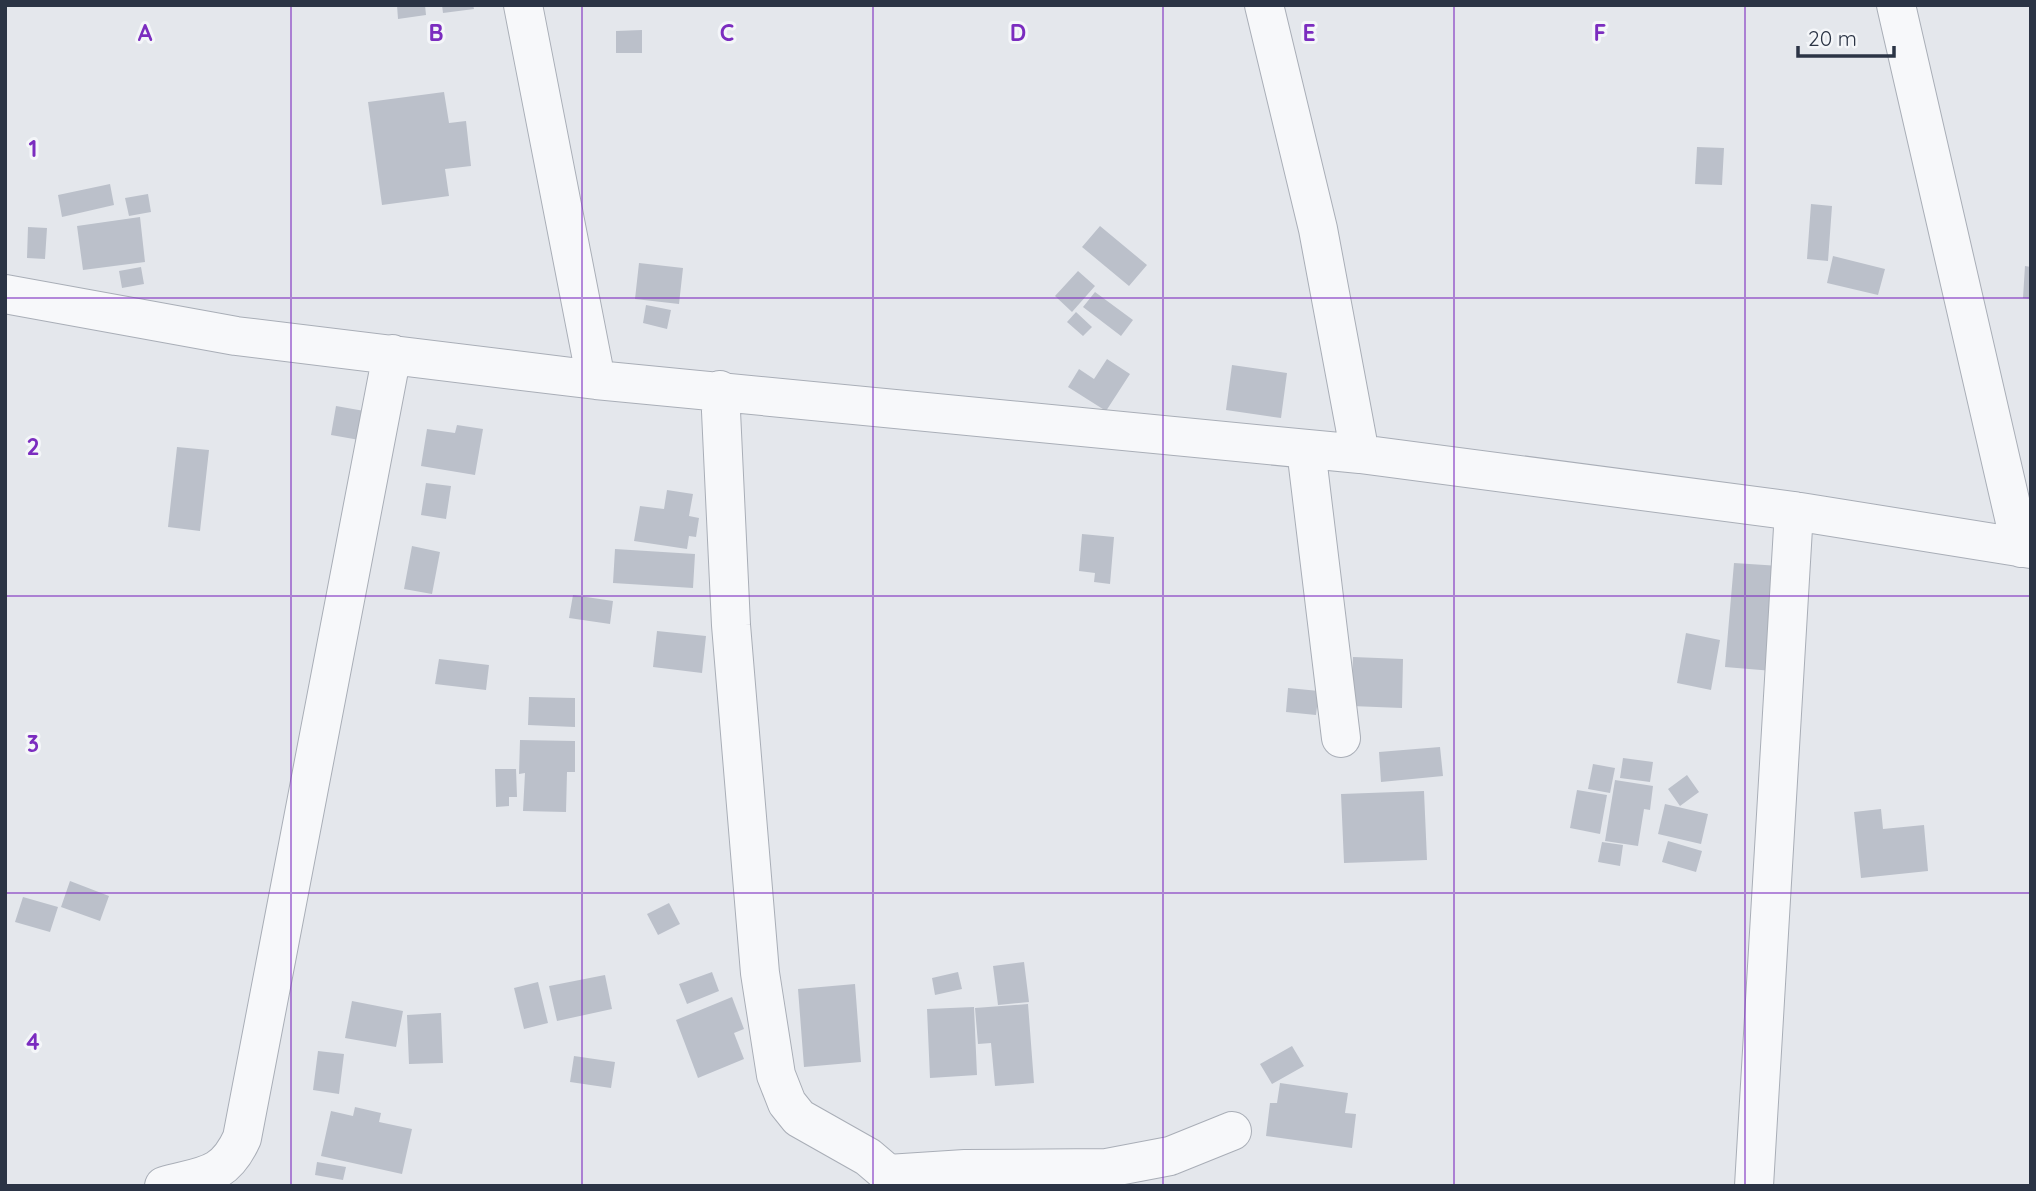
<svg xmlns="http://www.w3.org/2000/svg" width="2036" height="1191" font-family="Quicksand,sans-serif">
	<style>
		.building { fill: #bbc0ca }
		.lines { fill: none; stroke-linecap: round; stroke-linejoin: round }
		.minor-casing { stroke: #a9aeb7; stroke-width: 40 }
		.minor { stroke: #f7f8fa; stroke-width: 38 }
		.grid { fill: none; stroke: #7b2cbf; stroke-width: 2; stroke-opacity: 0.55 }
		.grid-label { font-size: 23px; text-anchor: middle; font-weight: bold; fill: #7b2cbf; stroke: #f4f6f9; stroke-width: 6; stroke-linejoin: round; paint-order: stroke }
	</style>
	<rect width="100%" height="100%" fill="#e4e7ec"/>
	<path class="building" d="M397,5H425L426,15L398,19Z
		M442,5H473L474,9L443,13Z
		M642,30V53H616V31Z
		M444,92L449,123L466,121L471,166L445,169L449,196L382,205L368,102Z
		M1697,147L1724,148L1722,185L1695,184Z
		M110,184L114,205L62,217L58,195Z
		M148,194L151,212L129,216L125,198Z
		M1811,204L1832,206L1828,261L1807,259Z
		M140,217L145,262L83,270L77,226Z
		M1100,226L1147,265L1129,286L1082,247Z
		M28,227L47,228L45,259L27,258Z
		M1833,256L1885,269L1878,295L1827,283Z
		M639,263L683,268L679,304L635,299Z
		M2025,266L2031,267V299L2023,298Z
		M141,267L144,284L122,288L119,271Z
		M1078,271L1095,286L1072,312L1055,296Z
		M1095,292L1133,320L1121,336L1083,307Z
		M646,305L671,310L667,329L643,323Z
		M1076,312L1092,327L1083,336L1067,322Z
		M1107,359L1130,374L1106,411L1068,387L1079,369L1094,379Z
		M1232,365L1287,373L1281,418L1226,410Z
		M336,406L370,412L365,441L331,435Z
		M457,425L483,429L475,475L421,466L427,429L455,433Z
		M177,447L209,450L200,531L168,527Z
		M426,483L451,486L446,519L421,515Z
		M667,490L693,494L689,516L699,518L696,537L689,536L687,549L634,541L640,506L664,509Z
		M1082,534L1114,537L1110,584L1094,582L1095,573L1079,571Z
		M412,546L440,552L432,594L404,589Z
		M615,549L695,554L693,588L613,583Z
		M1734,563L1781,566L1773,671L1725,667Z
		M573,595L613,601L610,624L569,618Z
		M657,631L706,636L702,673L653,667Z
		M1686,633L1720,640L1711,690L1677,683Z
		M1353,657L1403,659L1402,708L1351,706Z
		M439,659L489,665L486,690L435,684Z
		M1288,688L1319,691L1316,715L1286,712Z
		M529,697L575,698V727L528,725Z
		M520,740L575,741V772H567L566,812L523,811L525,773L519,774Z
		M1440,747L1443,776L1381,782L1379,752Z
		M1623,758L1653,762L1650,782L1620,778Z
		M1593,764L1615,768L1610,793L1588,789Z
		M495,769H516L517,797H509V806L496,807Z
		M1687,775L1699,792L1680,806L1668,789Z
		M1615,780L1653,786L1650,810L1644,809L1638,846L1605,841Z
		M1577,790L1607,795L1600,834L1570,828Z
		M1424,791L1427,860L1344,863L1341,794Z
		M1665,804L1708,814L1701,844L1658,834Z
		M1881,809L1883,829L1924,825L1928,871L1861,878L1854,812Z
		M1668,841L1702,851L1696,872L1662,862Z
		M1602,842L1623,845L1620,866L1598,862Z
		M70,881L109,896L100,921L61,907Z
		M23,897L58,907L50,932L15,922Z
		M669,903L680,924L658,935L647,914Z
		M1024,962L1029,1002L998,1005L993,966Z
		M712,972L719,991L687,1004L679,984Z
		M958,972L962,989L935,995L932,978Z
		M605,975L612,1009L557,1021L549,986Z
		M538,982L548,1023L524,1029L514,988Z
		M855,984L861,1062L804,1067L798,989Z
		M732,997L744,1029L734,1033L744,1059L698,1078L676,1020Z
		M352,1001L403,1011L396,1047L345,1038Z
		M1028,1004L1034,1083L995,1086L991,1043L978,1044L975,1008Z
		M974,1007L977,1075L930,1078L927,1009Z
		M441,1013L443,1063L409,1064L407,1015Z
		M1292,1046L1304,1066L1272,1084L1260,1064Z
		M318,1051L344,1054L339,1094L313,1090Z
		M574,1056L615,1062L611,1088L570,1082Z
		M1280,1083L1348,1093L1345,1113L1356,1114L1352,1148L1266,1136L1270,1103H1277Z
		M355,1107L381,1113L379,1122L412,1129L402,1174L321,1156L331,1111L353,1116Z
		M317,1162L346,1167L343,1180L315,1175Z"/>
	<g class="lines">
		<g class="minor-casing">
			<path id="minor" d="M523,5L596,380
				M1264,5L1318,229L1360,454
				M1896,5L2021,548
				M5,294L236,336L596,380L1360,454L1794,511L2031,549
				M720,390L731,625L760,973L776,1075L787,1103L799,1118L868,1157L888,1174L895,1186
				M1306,449L1341,738
				M888,1174L965,1169L1107,1168L1170,1156L1232,1131
				M164,1186C203,1175 224,1178 242,1138L392,354
				M1754,1186L1794,511"/>
		</g>
		<use href="#minor" class="minor"/>
	</g>
	<path class="grid" d="M291,5V1186M582,5V1186M873,5V1186M1163,5V1186M1454,5V1186M1745,5V1186M5,298H2031M5,596H2031M5,893H2031"/>
	<g class="grid-label">
		<text x="145" y="41">A</text>
		<text x="436" y="41">B</text>
		<text x="727" y="41">C</text>
		<text x="1018" y="41">D</text>
		<text x="1309" y="41">E</text>
		<text x="1600" y="41">F</text>
		<text x="33" y="157">1</text>
		<text x="33" y="455">2</text>
		<text x="33" y="752">3</text>
		<text x="33" y="1050">4</text>
	</g>
	<rect width="2036" height="1191" fill="none" stroke="#2b3445" stroke-width="14"/>
	<path d="M1798 46v10h96v-10" fill="none" stroke="#2b3445" stroke-width="3.5"/>
	<text x="1808" y="46" font-size="21" fill="#2b3445" stroke="#f4f6f9" stroke-width="5" paint-order="stroke">20 m</text>
</svg>
